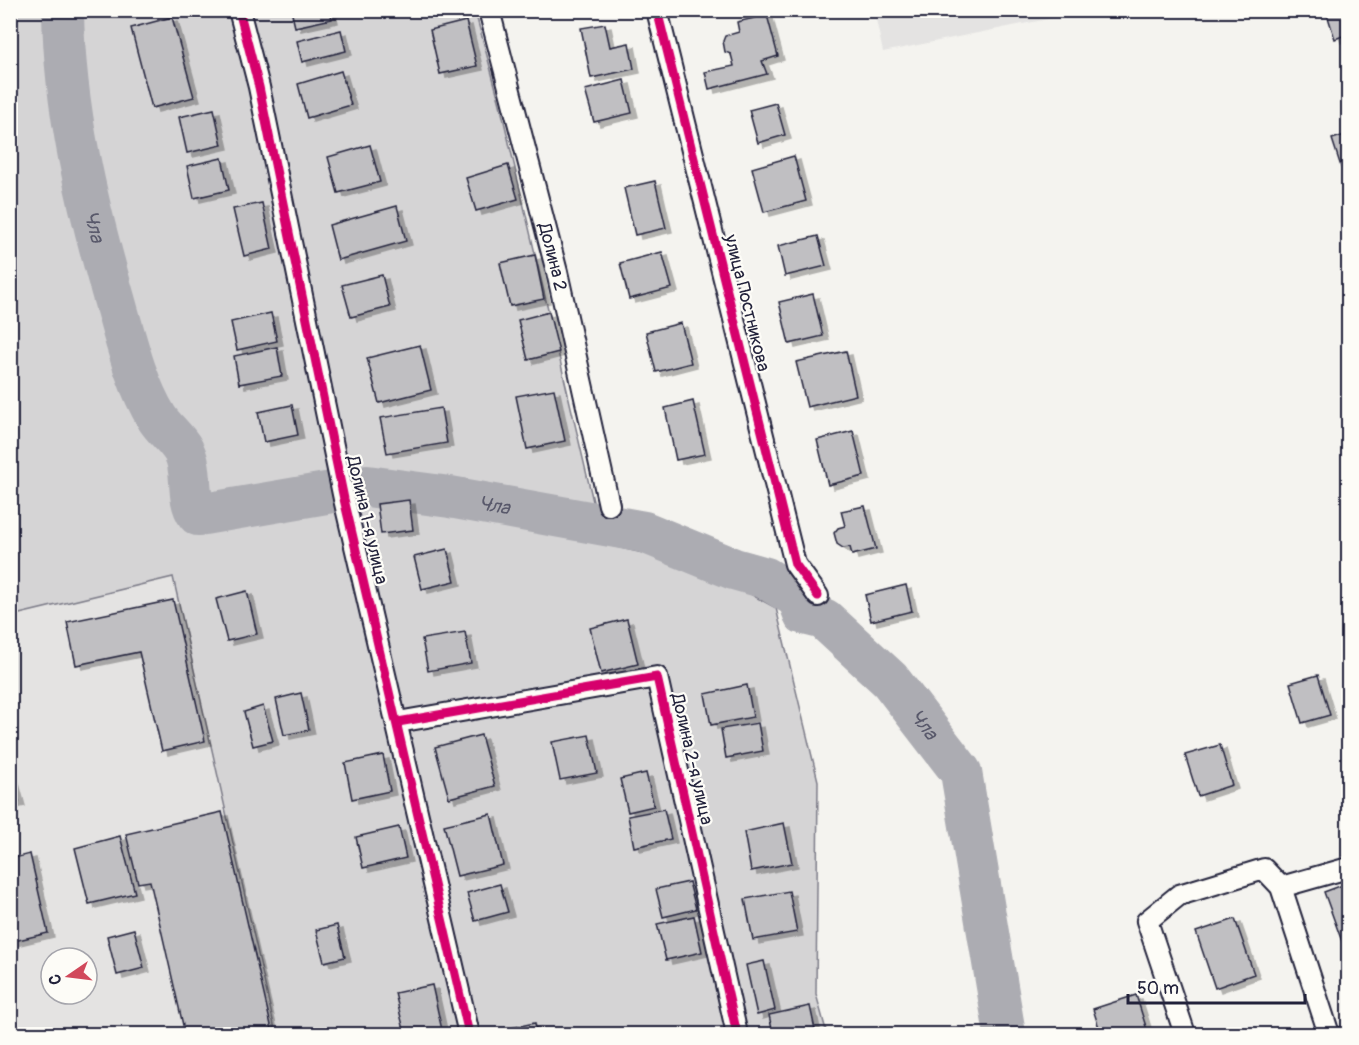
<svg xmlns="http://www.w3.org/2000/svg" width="1359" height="1045" font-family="Pangolin,sans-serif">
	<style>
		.built { fill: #e4e3e2; fill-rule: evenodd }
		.green { fill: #d5d4d5; stroke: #7c7b88; stroke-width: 1.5 }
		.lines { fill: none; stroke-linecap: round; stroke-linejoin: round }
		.river { stroke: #acacb2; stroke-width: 42 }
		.building { fill: #c0bfc2; stroke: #22223b; stroke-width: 1.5; filter: url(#shadow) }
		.minor-casing { stroke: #22223b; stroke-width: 24 }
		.minor { stroke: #fdfcf7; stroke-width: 20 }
		.cycleway-casing { stroke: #fdfcf7; stroke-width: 13 }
		.cycleway { stroke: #d6006c; stroke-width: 9 }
		.labels { text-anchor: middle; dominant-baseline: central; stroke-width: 4.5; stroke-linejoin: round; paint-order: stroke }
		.street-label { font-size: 18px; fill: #22223b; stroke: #fdfcf7 }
		.water-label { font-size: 20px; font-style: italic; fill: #59596b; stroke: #fdfcf7 }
	</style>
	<defs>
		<filter id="shadow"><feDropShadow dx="6" dy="4" stdDeviation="0" flood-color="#0004"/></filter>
	</defs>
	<rect width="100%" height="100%" fill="#f4f3ef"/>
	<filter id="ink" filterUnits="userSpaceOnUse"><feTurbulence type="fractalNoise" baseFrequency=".0167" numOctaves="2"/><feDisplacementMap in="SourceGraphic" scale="12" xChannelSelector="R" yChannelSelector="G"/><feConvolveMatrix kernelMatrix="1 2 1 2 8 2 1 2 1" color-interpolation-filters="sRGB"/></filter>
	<g filter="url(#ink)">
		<path class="built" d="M874,10H1088V11L883,52Z
			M173,577L276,1034H11L10,616ZM51,958H87V994H51Z"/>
		<path class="green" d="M10,11H475L500,104L603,544L697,565L776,608L818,781L816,994L827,1034H276L173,577L11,616Z"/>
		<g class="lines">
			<path class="river" id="s1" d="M63,10C64,109 88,208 115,302C126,341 136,383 157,418C164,429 176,438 183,450C195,471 185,497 198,515L367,486L450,497L644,532L734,569L766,578L798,598L804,614L824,619L890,680L961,772L1005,1034"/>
		</g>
		<path class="building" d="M291,10H330L332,19L295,27Z
			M1348,10V34L1335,39L1326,11Z
			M767,15L778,56L762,61L767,74L709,89L705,72L734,66L731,54L725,52L723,41L725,36L739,32L737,22Z
			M172,17L194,97L152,108L131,28Z
			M466,21L477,66L440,74L430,30Z
			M605,24L610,47L629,43L634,69L591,78L581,28Z
			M341,30L346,51L302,62L297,41Z
			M341,71L351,105L307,118L298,84Z
			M624,80L632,113L594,122L585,90Z
			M776,103L785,135L758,143L749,110Z
			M214,109L222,145L187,153L179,117Z
			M1348,134V174L1344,176L1332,139Z
			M370,145L380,182L338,193L328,157Z
			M794,156L806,201L764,212L752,168Z
			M222,158L229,190L194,198L187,166Z
			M508,165L518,199L476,211L466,178Z
			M655,181L666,228L635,235L624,188Z
			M262,203L272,249L244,256L233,209Z
			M397,206L406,241L338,260L329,225Z
			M818,236L826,266L785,276L778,246Z
			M662,252L672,288L629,299L620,263Z
			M535,255L544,299L510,306L500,263Z
			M382,275L390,307L351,317L342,285Z
			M813,294L823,336L789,344L779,302Z
			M549,312L559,352L528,360L518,320Z
			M271,313L277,341L237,350L231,322Z
			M681,323L691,363L656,372L646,332Z
			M420,345L431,390L379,403L367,358Z
			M277,347L282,376L239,384L234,356Z
			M846,351L856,395L807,407L796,362Z
			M554,389L565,441L527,449L516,396Z
			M693,401L705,454L676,460L665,408Z
			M292,405L298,435L264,442L258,412Z
			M441,408L447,443L387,453L380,418Z
			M853,431L864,476L828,485L817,440Z
			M409,500L413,530L381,534L377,504Z
			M865,506L876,549L852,555L850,547L843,548L837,544L834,533L838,528L845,526L841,511Z
			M447,549L455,581L422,589L414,557Z
			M906,585L912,611L871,621L865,595Z
			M247,591L257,634L227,641L216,599Z
			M173,600L205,741L162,751L139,652L76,665L67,622Z
			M627,619L638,664L601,673L590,628Z
			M465,632L471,663L428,671L422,639Z
			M1318,675L1330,715L1302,723L1290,683Z
			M747,685L753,717L711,725L705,694Z
			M301,693L309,730L284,735L276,699Z
			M263,706L273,741L253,746L244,712Z
			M758,723L763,751L726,758L721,729Z
			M481,735L495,786L449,798L435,747Z
			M589,735L597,773L560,780L552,742Z
			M1220,745L1232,785L1198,796L1185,755Z
			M383,755L390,791L352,799L345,763Z
			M10,769L19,802L10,804Z
			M646,773L654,806L628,812L620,779Z
			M664,809L671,839L634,847L628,816Z
			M222,812L273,1034H185L150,881L138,883L126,834Z
			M491,814L503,865L457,876L444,825Z
			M784,823L792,863L751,871L744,832Z
			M399,827L406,858L363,868L356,837Z
			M120,836L135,893L89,904L75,848Z
			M30,854L48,933L10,942V859Z
			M689,882L696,909L663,917L656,889Z
			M1348,883V945L1344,947L1324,892Z
			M500,884L508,912L475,921L467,893Z
			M789,891L797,932L753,940L745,899Z
			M694,916L702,952L666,960L657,924Z
			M1235,919L1254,974L1215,988L1196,932Z
			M337,925L345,957L324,962L316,930Z
			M134,929L144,968L117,975L107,936Z
			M764,961L775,1010L757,1015L746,965Z
			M432,985L442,1030L405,1034L395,993Z
			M1136,995L1148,1033L1101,1034L1093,1009Z
			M810,1006L816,1034H773L769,1015Z
			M535,1023L537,1034H497L496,1031Z"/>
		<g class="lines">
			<g class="minor-casing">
				<g id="minor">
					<path d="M239,10L259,87L344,499L469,1034"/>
					<path id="s2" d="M489,10L557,272L609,505"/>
					<path d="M657,10L795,564L818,596"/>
					<path d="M398,722L657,677L737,1034"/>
					<path d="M1281,887L1348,868"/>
					<path d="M1185,1034L1147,921L1179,895L1264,869L1281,887L1329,1034"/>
				</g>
			</g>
			<use href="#minor" class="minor"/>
			<g class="cycleway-casing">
				<path id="cycleway" d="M239,10L259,87L344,499L469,1034
					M657,10L795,564L818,596
					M398,722L657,677L737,1034"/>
			</g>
			<use href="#cycleway" class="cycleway"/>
		</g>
	</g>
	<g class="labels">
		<g class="street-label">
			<text stroke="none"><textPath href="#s2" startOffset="255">Долина 2</textPath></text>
			<text transform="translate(747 303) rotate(76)">улица Постникова</text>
			<text transform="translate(367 520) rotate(77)">Долина 1-я улица</text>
			<text transform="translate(692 759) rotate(77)">Долина 2-я улица</text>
		</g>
		<g class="water-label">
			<text stroke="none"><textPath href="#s1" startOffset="219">Чла</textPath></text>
			<text stroke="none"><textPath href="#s1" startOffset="830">Чла</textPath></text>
			<text stroke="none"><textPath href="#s1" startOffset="1334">Чла</textPath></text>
		</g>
	</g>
	<rect width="1359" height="1045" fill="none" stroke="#fdfcf7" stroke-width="36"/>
	<rect x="18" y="18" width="1323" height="1009" fill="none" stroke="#22223b" stroke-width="2" filter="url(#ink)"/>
	<g transform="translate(69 976) rotate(256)"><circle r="28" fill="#fdfcf7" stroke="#a5a5ac" stroke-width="1.5"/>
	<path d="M0-4.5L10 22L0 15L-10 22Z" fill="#d1495b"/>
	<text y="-9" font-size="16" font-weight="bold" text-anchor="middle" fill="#22223b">С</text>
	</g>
	<path d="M1128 994v9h177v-9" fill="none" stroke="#22223b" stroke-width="3"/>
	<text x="1137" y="994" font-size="18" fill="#22223b" stroke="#fdfcf7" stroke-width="4.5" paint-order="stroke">50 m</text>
</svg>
